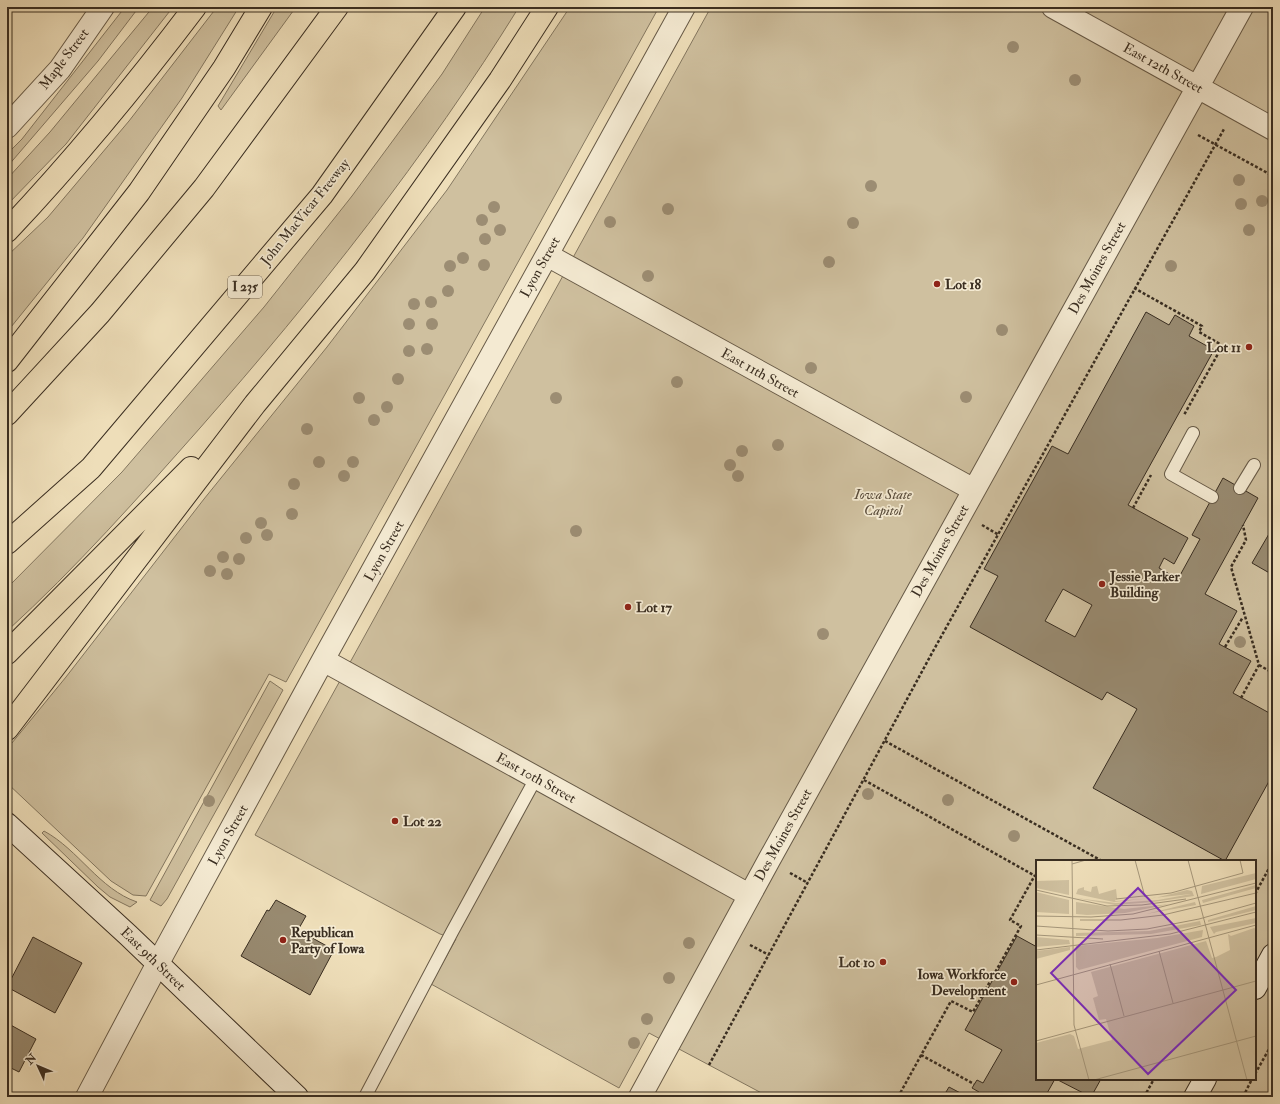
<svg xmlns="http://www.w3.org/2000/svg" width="1280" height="1104" font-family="'IM FELL Double Pica',serif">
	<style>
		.green { fill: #cfc09f; stroke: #847760; fill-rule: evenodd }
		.building { fill: #988a70; stroke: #3a2e21; fill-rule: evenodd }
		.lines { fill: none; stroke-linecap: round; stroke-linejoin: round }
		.lane-casing { stroke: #675a47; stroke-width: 14 }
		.street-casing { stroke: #675a47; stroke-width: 24 }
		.secondary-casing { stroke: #3a2e21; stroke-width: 24 }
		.highway-casing { stroke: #3a2e21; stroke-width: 24 }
		.path { stroke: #3a2e21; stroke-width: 2.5; stroke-dasharray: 3 2; stroke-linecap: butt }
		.lane { stroke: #f4ead2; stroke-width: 12 }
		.street { stroke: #f4ead2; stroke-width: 22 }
		.secondary { stroke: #f4ead2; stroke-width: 22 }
		.highway { stroke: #eedeb9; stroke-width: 22 }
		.tree { fill: #9c8d73 }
		.poi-dot { fill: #8f2418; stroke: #f4ead2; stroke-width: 1.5 }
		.labels { text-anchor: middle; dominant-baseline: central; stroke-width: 3.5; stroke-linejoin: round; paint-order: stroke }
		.shield { fill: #f4ead2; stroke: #726656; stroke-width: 1 }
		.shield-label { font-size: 13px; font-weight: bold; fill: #3a2e21 }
		.street-label { font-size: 14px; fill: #3a2e21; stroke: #f4ead2 }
		.poi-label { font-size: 14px; font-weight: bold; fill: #3a2e21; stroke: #f4ead2; text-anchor: start }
		.park-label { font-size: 14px; font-style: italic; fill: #584b3a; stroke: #f4ead2 }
		.inset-road { fill: none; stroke: #a6987c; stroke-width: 1 }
		.view { fill: #7b2cbf; fill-opacity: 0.15; stroke: #7b2cbf; stroke-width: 2 }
		.inset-edge { fill: none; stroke: #3a2e21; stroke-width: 2 }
	</style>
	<rect width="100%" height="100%" fill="#eedeb9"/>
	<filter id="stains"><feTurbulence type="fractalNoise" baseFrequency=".005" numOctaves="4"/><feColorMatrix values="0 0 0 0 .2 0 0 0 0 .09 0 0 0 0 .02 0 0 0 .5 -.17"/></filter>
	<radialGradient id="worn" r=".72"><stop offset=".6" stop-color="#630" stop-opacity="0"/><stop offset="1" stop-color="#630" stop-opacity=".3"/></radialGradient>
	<path class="green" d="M125,7H139L98,61L7,167V154L22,139Z
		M153,7H173L66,144L7,205V179L50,132Z
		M217,7H239L182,98L83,238L7,332V256L48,217L129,121Z
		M277,7H296L221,110L218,106Z
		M485,7H519C426,157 316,296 200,428C139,497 76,568 7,631V588L122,472L264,307L352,196L442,74Z
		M570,7H659L286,682L269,674L146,896L133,895L111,881L7,783V749L66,677L204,499L327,347L447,190Z
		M711,7H1273V1097H769L649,1033L619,1088L431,984L456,939L440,934L255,835ZM1037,861H1255V1079H1037Z
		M270,681L283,690L167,899L161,906L150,900Z
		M44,831C79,850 99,889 137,902L130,907L110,897L98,887L42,833Z"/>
	<path class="building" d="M1146,312L1169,325L1175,315L1194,326L1189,336L1214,350L1128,505L1188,538L1174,564L1164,558L1159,568L1178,579L1200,539L1192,535L1223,478L1258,498L1205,594L1237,611L1219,644L1251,661L1233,693L1273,715V774L1225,861L1093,788L1137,709L1107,692L1102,700L970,627L998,576L984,569L1052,446L1068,454ZM1063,589L1092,605L1075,637L1045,621Z
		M1273,527V575L1252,563Z
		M276,900L306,916L298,930L334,950L310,995L241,956L267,910L269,911Z
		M1017,936L1037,947V1079H1055L1046,1095L1050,1097H976L979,1092L972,1088L977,1080L983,1083L1002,1050L965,1030Z
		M33,937L82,963L55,1013L7,987Z
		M7,1023L36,1039L19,1072L7,1066Z
		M1056,1079H1101L1091,1097Z
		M949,1087L968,1097H943Z"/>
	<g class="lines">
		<g class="lane-casing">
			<path id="lane" d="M1193,433L1171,474L1212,497
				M1240,488L1254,465
				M365,1097L452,932L536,778"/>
		</g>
		<g class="street-casing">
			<path id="street" d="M1053,7L1273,129
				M7,127L60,69L103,7
				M547,255L974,490
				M323,660L749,895
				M87,1097L158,963L323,660L684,7
				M640,1097L769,860L1242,7"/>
		</g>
		<g class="secondary-casing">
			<path id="secondary" d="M7,824L128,935L297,1097
				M1255,988L1273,955
				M1195,1097L1205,1079"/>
		</g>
		<g class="highway-casing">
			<path id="highway" d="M7,231C74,160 136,85 195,7
				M7,361L139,192L224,68L261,7
				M7,414L100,313L204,188L337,7
				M7,543L91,468L322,195L455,7
				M7,653L191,468
				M7,729L255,404L365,271L500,80L547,7"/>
		</g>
		<path class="path" d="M1198,135L1273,176
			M1134,288L1202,326L1199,332L1220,344L1219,352L1184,415
			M1133,508L1151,475
			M982,525L999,535
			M1225,647L1243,617
			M1259,665L1273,673
			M1241,698L1259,665L1231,567L1246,540L1243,525
			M885,741L1102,861
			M864,780L1037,877
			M790,873L808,883
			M1255,894L1273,861
			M750,945L769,955
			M921,1055L974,1084
			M709,1065L932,653L1224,129
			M1255,1074L1273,1042
			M898,1097L951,1001L973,1012L1021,926L1010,920L1035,875
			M1144,1097L1154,1079
			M1243,1097L1252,1079"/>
		<use href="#lane" class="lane"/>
		<use href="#street" class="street"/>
		<use href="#secondary" class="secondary"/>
		<use href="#highway" class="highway"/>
	</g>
	<g class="tree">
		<circle cx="1013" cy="47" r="6"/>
		<circle cx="1075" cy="80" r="6"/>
		<circle cx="1239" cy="180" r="6"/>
		<circle cx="871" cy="186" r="6"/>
		<circle cx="1262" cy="201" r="6"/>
		<circle cx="1241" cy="204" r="6"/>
		<circle cx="494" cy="207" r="6"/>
		<circle cx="668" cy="209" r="6"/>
		<circle cx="482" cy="220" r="6"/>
		<circle cx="610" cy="222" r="6"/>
		<circle cx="853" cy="223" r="6"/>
		<circle cx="500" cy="230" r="6"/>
		<circle cx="1249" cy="230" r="6"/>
		<circle cx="485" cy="239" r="6"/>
		<circle cx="463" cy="258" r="6"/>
		<circle cx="829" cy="262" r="6"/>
		<circle cx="484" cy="265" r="6"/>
		<circle cx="450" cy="266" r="6"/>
		<circle cx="1171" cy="266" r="6"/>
		<circle cx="648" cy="276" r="6"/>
		<circle cx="448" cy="291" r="6"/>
		<circle cx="431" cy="302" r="6"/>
		<circle cx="414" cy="304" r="6"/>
		<circle cx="409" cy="324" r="6"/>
		<circle cx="432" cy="324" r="6"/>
		<circle cx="1002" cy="330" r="6"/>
		<circle cx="427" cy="349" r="6"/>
		<circle cx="409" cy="351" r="6"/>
		<circle cx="811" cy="368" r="6"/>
		<circle cx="398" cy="379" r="6"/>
		<circle cx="677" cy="382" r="6"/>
		<circle cx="966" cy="397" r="6"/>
		<circle cx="359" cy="398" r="6"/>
		<circle cx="556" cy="398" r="6"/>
		<circle cx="387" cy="407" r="6"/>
		<circle cx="374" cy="420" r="6"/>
		<circle cx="307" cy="429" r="6"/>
		<circle cx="778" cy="445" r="6"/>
		<circle cx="742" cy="451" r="6"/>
		<circle cx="319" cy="462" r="6"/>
		<circle cx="353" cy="462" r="6"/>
		<circle cx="730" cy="465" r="6"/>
		<circle cx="344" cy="476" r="6"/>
		<circle cx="738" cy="476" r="6"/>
		<circle cx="294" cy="484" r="6"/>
		<circle cx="292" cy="514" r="6"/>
		<circle cx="261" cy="523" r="6"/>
		<circle cx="576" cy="531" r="6"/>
		<circle cx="267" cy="535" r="6"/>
		<circle cx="246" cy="538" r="6"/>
		<circle cx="223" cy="557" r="6"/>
		<circle cx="239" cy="559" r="6"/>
		<circle cx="210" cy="571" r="6"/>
		<circle cx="227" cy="574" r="6"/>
		<circle cx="823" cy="634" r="6"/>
		<circle cx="1240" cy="642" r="6"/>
		<circle cx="868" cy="794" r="6"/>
		<circle cx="948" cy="800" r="6"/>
		<circle cx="209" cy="801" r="6"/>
		<circle cx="1014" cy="836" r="6"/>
		<circle cx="689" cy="943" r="6"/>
		<circle cx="669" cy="978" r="6"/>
		<circle cx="647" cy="1019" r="6"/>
		<circle cx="634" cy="1043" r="6"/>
	</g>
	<g class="poi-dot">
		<circle cx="937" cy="284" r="4"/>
		<circle cx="1249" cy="347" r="4"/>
		<circle cx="1102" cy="584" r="4"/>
		<circle cx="628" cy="607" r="4"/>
		<circle cx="395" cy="821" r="4"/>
		<circle cx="283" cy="940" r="4"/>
		<circle cx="883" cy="962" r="4"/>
		<circle cx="1014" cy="982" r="4"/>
	</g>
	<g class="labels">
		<rect class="shield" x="228" y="276" width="34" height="22" rx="3"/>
		<g class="shield-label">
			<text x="245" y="287">I 235</text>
		</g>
		<g class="street-label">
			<text transform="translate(64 59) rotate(-53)">Maple Street</text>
			<text transform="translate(1163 68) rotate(29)">East 12th Street</text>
			<text transform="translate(305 212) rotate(-51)">John MacVicar Freeway</text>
			<text transform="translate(540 267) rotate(-61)">Lyon Street</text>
			<text transform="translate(1097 268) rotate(-61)">Des Moines Street</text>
			<text transform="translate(760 373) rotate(29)">East 11th Street</text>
			<text transform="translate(384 551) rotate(-61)">Lyon Street</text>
			<text transform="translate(940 551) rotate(-61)">Des Moines Street</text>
			<text transform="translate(536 778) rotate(29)">East 10th Street</text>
			<text transform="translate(228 835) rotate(-61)">Lyon Street</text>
			<text transform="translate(783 835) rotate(-61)">Des Moines Street</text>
			<text transform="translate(153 959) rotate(44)">East 9th Street</text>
		</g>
		<g class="poi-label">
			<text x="945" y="284">Lot 18</text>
			<text x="1241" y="347" text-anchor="end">Lot 11</text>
			<text x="1110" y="576">Jessie Parker<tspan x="1110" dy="16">Building</tspan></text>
			<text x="636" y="607">Lot 17</text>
			<text x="403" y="821">Lot 22</text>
			<text x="291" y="932">Republican<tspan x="291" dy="16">Party of Iowa</tspan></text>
			<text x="875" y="962" text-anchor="end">Lot 10</text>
			<text x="1006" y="974" text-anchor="end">Iowa Workforce<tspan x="1006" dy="16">Development</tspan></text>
		</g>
		<g class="park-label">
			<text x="883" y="494">Iowa State<tspan x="883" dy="16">Capitol</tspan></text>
		</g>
	</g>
	<g transform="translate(1036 860)">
		<rect width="220" height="220" fill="#eedeb9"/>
		<path d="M220,13V19L165,34L166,26ZM33,20V35L0,28V21ZM220,25V28L167,43L166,40ZM61,26L63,34L80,29L81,38L79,41L119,38L151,30L156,31L158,36L117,42L79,45L40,38L80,43L122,40L155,34L78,42L40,34L42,29L48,27V30L55,32L56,27ZM0,32L33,40V54L0,52ZM40,42L88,49L134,44L89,53L51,55L40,54ZM159,42L160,45L110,54ZM220,46V50L172,62V60ZM220,58V63L180,72L178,74L174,67ZM164,61L165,65L115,74L40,76V73L113,71ZM218,68L220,69V220H0V183L34,174L38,176L42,189L76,180L70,159L63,160L57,138L62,136L55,112L170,81L176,98L180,97L194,90L192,74L195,76ZM167,70L166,77L43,110L40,107V86L121,78ZM0,77L33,80L34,84L0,87ZM34,87V90L0,99V91Z" fill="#cfc09f"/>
		<path class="inset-road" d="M36,0L38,165L53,220M99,0L109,37M152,0L211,220M36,4L50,0M0,30L71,46L106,45L150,39M80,39L135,33L207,13L204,0M0,56L55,57L97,54L220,23M44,60H85L127,55L220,33M0,66L72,71L111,69L163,59L220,43M0,75L67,79M0,90L134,74L220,52M123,91L137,143M74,104L88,156M0,125L220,65M0,181L220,121M58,220L220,176"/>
		<path class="view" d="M102,28L200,130L112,214L15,113Z"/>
		<rect width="220" height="220" class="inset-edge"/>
	</g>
	<rect width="1280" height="1104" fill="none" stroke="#eedeb9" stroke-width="24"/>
	<rect x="8" y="8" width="1264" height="1088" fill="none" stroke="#3a2e21" stroke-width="2"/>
	<rect x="12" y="12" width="1256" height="1080" fill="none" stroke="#3a2e21"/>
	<g transform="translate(38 1066) rotate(314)" stroke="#f4ead2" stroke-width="3" paint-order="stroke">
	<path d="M0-3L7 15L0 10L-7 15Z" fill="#3a2e21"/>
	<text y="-6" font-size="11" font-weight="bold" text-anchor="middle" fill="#3a2e21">N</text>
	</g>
	<rect width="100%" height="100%" filter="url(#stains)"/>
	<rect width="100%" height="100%" fill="url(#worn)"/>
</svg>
